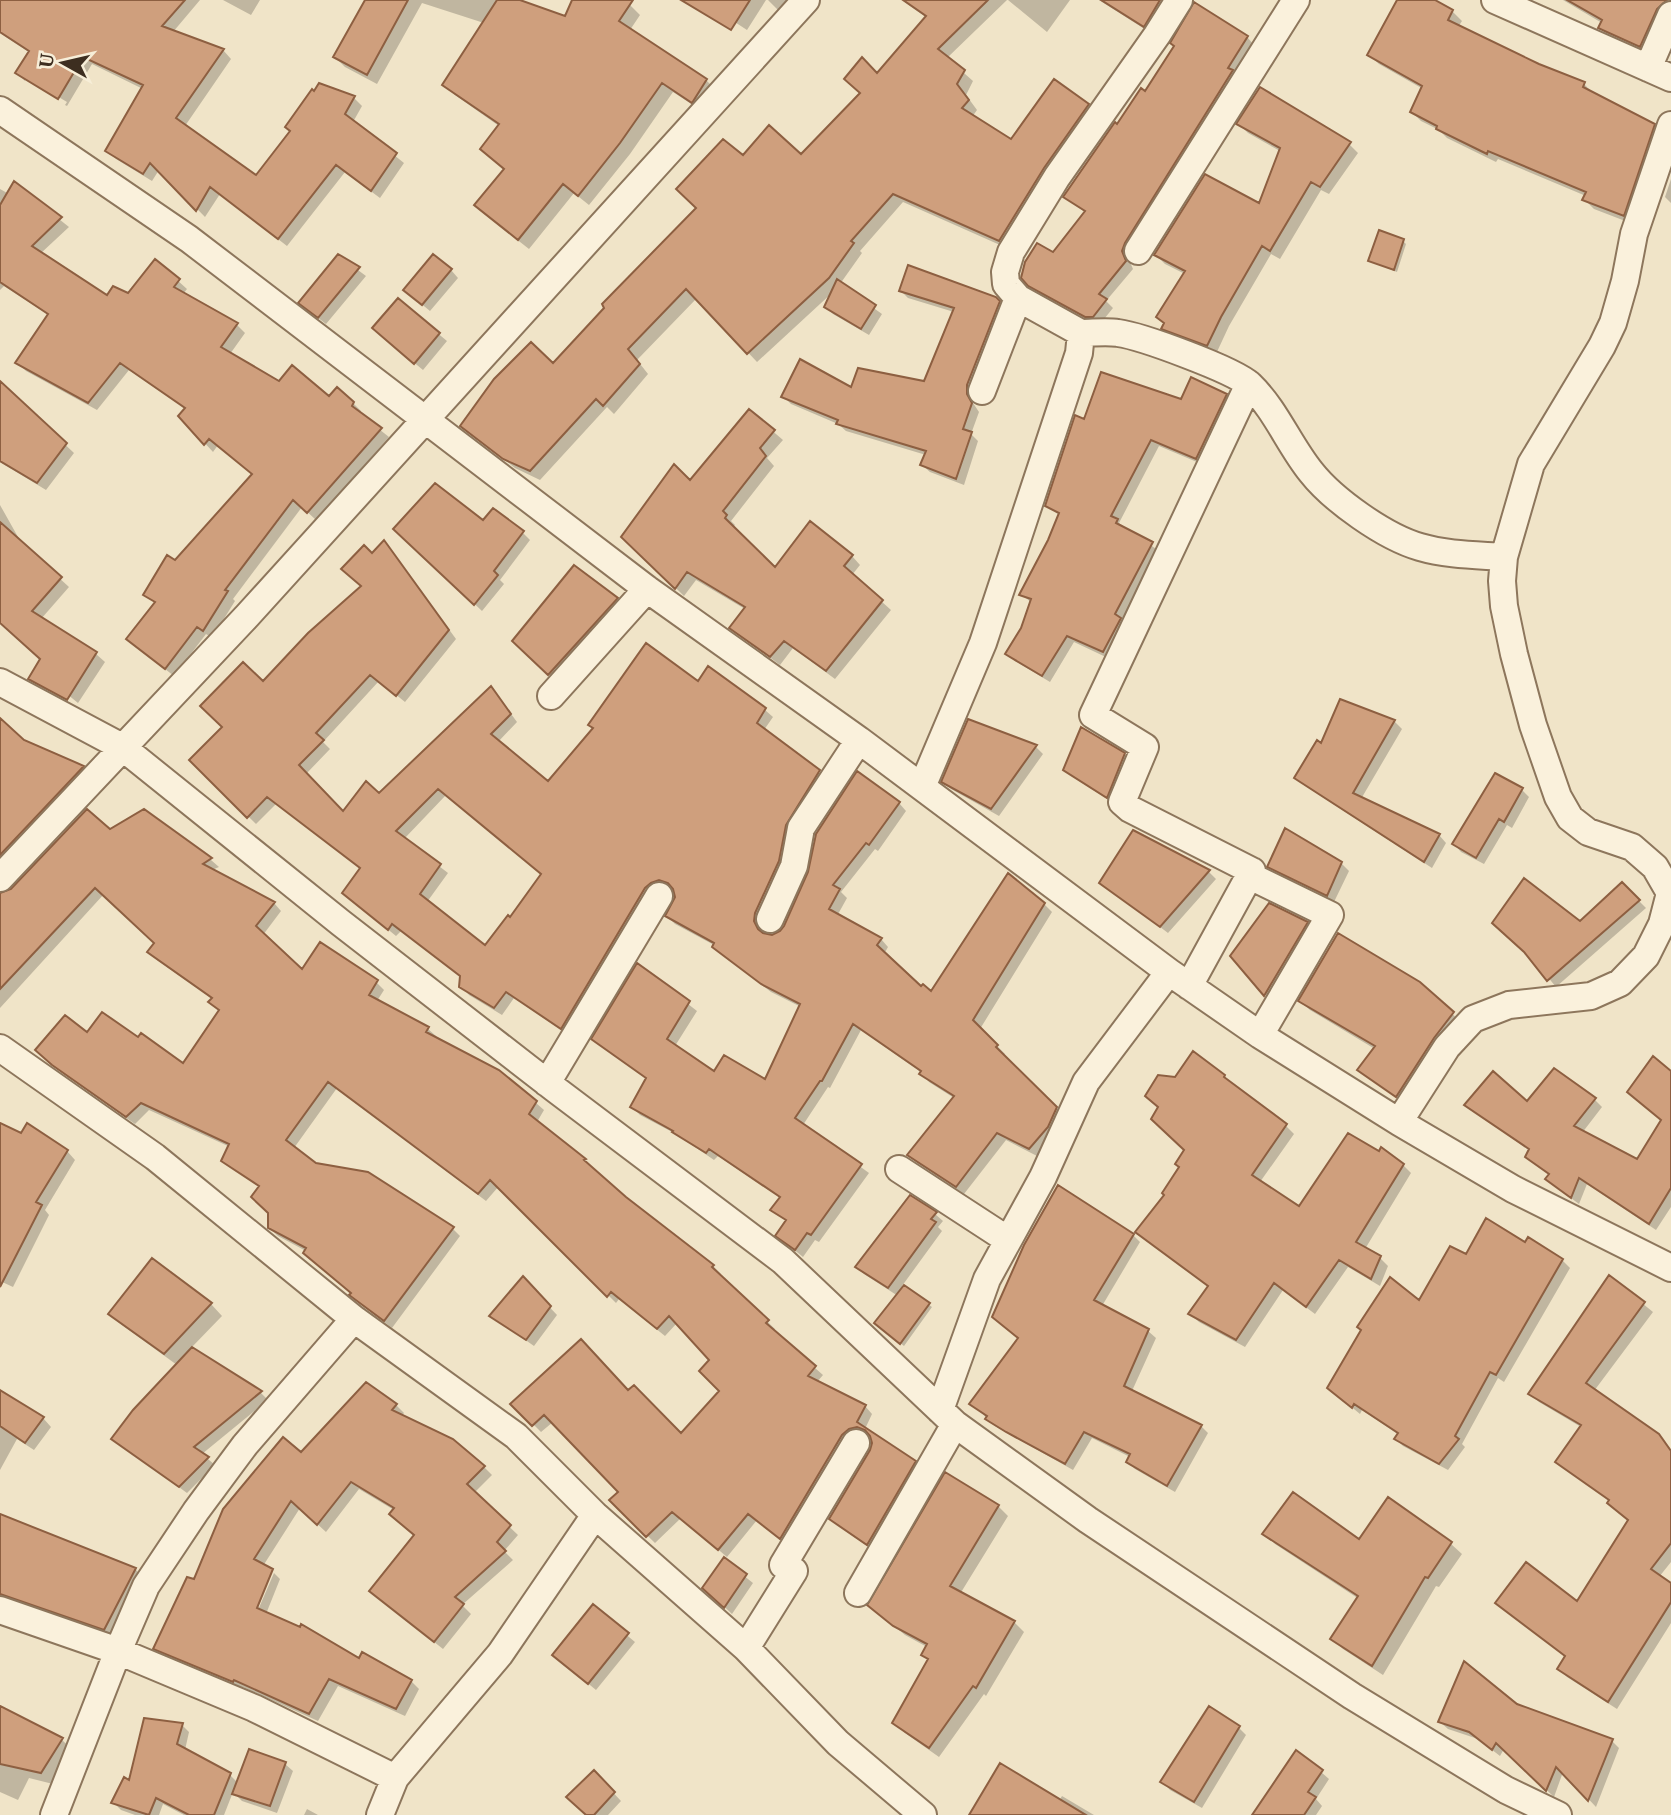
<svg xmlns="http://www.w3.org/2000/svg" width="1671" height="1815" font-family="'PT Serif',serif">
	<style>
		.shadow { fill: #0003; fill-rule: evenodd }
		.building { fill: #cf9f7d; stroke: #8d5f41; stroke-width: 2; fill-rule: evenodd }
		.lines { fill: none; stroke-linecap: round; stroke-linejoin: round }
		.street-casing { stroke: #8d765c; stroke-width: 30 }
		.street { stroke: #faf1dc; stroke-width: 26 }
	</style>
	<rect width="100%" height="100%" fill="#f0e4c8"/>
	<path class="shadow" d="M0,0H200L173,32L223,50L231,59L185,126L256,177L354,98L362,106L353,122L404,163L380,198L345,172L287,246L220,194L205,217L159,170L152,181L116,159L107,151L143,89L92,64L67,106L65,105L67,102L25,77V81L17,73L30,53L0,33Z
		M223,0H260L251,15Z
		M367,0H514L566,18L574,0H621L630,5L640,15L630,30L706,80L716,90L702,111L673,92L630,154L589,205L574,193L529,249L486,215L505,170L499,126L455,95L444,85L484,23L422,3L377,84L345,67L335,57Z
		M701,0H766L747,30Z
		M768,0H797L782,14Z
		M902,0H1007L947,58L973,81L966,95L977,110L972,117L1012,141L1088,105L1097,115L1009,249L903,202L860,251L862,253L840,284L882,314L869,335L833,314L826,307L833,292L757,362L697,298L637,360L648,374L614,414L607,407L540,480L515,468L462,426L553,366L744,158L801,157L927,18Z
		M1008,0H1070L1047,32Z
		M1099,0H1177L1154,35Z
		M1399,0H1432L1452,11L1462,21L1458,27L1538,66L1584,84L1593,93L1640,158L1653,132L1661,140L1633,224L1594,209L1584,199L1586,196L1498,159L1496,162L1447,138L1439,130L1421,121L1412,112L1423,89L1379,64L1369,55Z
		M1563,0H1671V11L1649,55L1609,37L1600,28L1602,23Z
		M1247,37L1254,45L1129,260L1133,269L1106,301L1113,308L1100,324H1094L1038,293L1029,284L1086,213L1065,197L1117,126L1146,93Z
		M1239,124L1349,144L1358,153L1329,194L1321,190L1280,259L1271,254L1229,326L1216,354L1172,337L1164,328L1185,274L1165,264L1156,255L1259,205L1280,151L1248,133Z
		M1671,179V203L1665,197Z
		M15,184L69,227L40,254L107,297L129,295L156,261L187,289L183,294L237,325L245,333L230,354L279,384L353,403L361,411L360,414L389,437L316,520L302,507L233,599L235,601L212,638L206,634L174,676L137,647L156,604L145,594L254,475L218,445L213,452L180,416L186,409L129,370L97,410L26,371L18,363L49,315L4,286L0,290V189L9,194Z
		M1403,241L1406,244L1397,272L1370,261Z
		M339,256L366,276L326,324L308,310Z
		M451,270L458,278L430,311L413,297Z
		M901,291L996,299L1006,310L974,393L973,403L979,412L971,434L978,441L964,485L930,472L922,465L926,455L846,431L838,424L791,404L784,397L925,383L954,312L908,298Z
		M399,301L447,341L423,370L382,336Z
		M0,383L74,453L46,490L0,462Z
		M1226,396L1233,403L1204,465L1159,446L1119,523L1159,551L1110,659L1074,642L1050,682L1015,661L1007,654L1022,629L1032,603L1021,594L1060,516L1047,505L1085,421L1182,401Z
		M749,411L783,440L767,458L774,466L731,521L735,525L732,528L775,569L852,556L860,565L852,575L891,610L835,679L793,648L780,665L731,628L745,609L696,580L684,596L623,536L690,482Z
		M0,505L22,544L69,587L41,619L96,654L105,662L78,703L45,676L42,659L0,622Z
		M483,522L522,532L530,540L500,580L504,584L482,611L396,529Z
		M391,550L456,639L405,702L379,681L323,742L330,749L306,774L343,813L379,795L498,696L517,722L498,742L548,783L698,683L708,669L765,710L773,717L764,730L827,779L763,922L764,935L772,936L781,933L899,803L906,811L878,851L875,849L841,892L847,898L837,916L881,939L888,947L884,954L922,989L931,994L1044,904L1052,912L980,1029L1005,1054L1003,1056L1064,1116L1056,1135L1037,1156L1006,1140L964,1194L917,1163L909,1155L954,1098L929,1082L922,1073L861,1030L830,1088L828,1087L803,1125L869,1173L819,1242L815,1240L803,1257L786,1243L787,1222L773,1210L781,1198L718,1156L714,1160L676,1134L640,1115L632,1107L647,1079L594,1039L638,965L697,1011L675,1046L715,1074L766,1082L801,1007L771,992L722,954L714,945L675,924L667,916L676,897L675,890L667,887L569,1035L514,998L502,1015L469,995L461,986L462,977L401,931L396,936L352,900L361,869L276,804L256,824L191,760L263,684L363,586L373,555ZM446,795L543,875L511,919L485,947L427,902L448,873L404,839Z
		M617,599L628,611L561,686L514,641Z
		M1341,701L1394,721L1402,729L1361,799L1439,835L1446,843L1432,868L1304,785L1296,778L1322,745Z
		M969,721L1036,747L1043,754L999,816L951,789L943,781Z
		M18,739L83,767L91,775L0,871V763Z
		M1124,755L1132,762L1115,804L1073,777L1065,769Z
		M1522,790L1529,797L1512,828L1507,825L1484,864L1461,852L1454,844Z
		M144,811L211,860L219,867L212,870L274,903L281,911L263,935L302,972L376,982L384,990L377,1001L428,1029L436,1036L434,1038L498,1072L536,1103L544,1110L537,1122L584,1160L625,1198L713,1266L721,1274L719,1275L775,1329L773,1331L823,1375L817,1382L865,1406L872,1414L865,1429L915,1462L922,1470L875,1552L831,1519L871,1451L873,1443L872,1436L866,1434L857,1436L789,1545L757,1520L727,1557L681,1518L655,1543L611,1500L620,1492L553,1422L541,1432L513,1404L629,1392L681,1435L721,1391L712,1360L677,1323L665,1336L619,1299L616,1303L499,1186L486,1201L337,1088L294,1148L316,1165L452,1228L460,1236L392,1328L359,1302L306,1251L278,1236L269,1228L270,1213L260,1187L224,1160L230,1147L149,1110L135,1124L62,1073L45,1058L87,1034L138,1039L183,1066L221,1011L213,999L157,960L149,952L156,944L104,894L0,1008V895H4Z
		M1286,831L1341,863L1349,871L1334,902L1276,874L1268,866Z
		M1134,833L1209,872L1216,879L1168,933L1102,883Z
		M1622,884L1646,908L1556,987L1528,953L1580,923Z
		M1307,923L1314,931L1273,1002L1233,956Z
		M1419,983L1462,1023L1406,1105L1360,1070L1375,1049L1310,1010L1300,1001Z
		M1671,1073V1207L1656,1230L1587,1184L1579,1204L1555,1186L1550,1175L1527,1156L1530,1151L1466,1105L1594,1099L1602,1107L1582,1133L1637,1162L1663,1121Z
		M0,1124L22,1135L67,1151L75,1160L45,1210L49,1215L13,1287L0,1281Z
		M1286,1126L1294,1134L1260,1182L1299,1208L1403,1165L1411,1173L1365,1249L1380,1258L1388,1266L1380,1286L1348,1267L1315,1314L1283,1290L1245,1347L1199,1322L1190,1314L1209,1287L1137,1232Z
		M935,1214L943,1221L938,1227L942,1231L902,1286L932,1307L904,1346L879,1326L898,1296L864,1274L857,1267Z
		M1133,1235L1140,1242L1102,1306L1148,1331L1156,1338L1132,1391L1201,1426L1208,1433L1175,1492L1135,1469L1128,1462L1130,1457L1092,1438L1073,1470L995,1426L972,1404Z
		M1526,1244L1562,1260L1570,1268L1504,1382L1498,1378L1462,1444L1465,1447L1448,1470L1403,1446L1396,1439L1399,1435L1362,1410L1360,1414L1337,1395L1420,1302L1467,1256Z
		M152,1260L211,1304L222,1316L191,1348L261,1393L268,1400L202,1454L215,1465L187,1493L113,1439L177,1365L122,1325L110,1314Z
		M1610,1277L1653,1312L1594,1391L1657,1435L1671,1451V1562L1659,1577L1671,1586V1623L1617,1709L1567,1677L1559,1669L1566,1657L1578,1603L1629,1521L1610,1501L1557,1462L1581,1427L1539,1402L1530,1394Z
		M523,1279L557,1315L534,1346L491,1316Z
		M366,1385L396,1405L404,1413L401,1417L452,1440L484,1467L492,1475L474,1493L518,1535L504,1551L513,1560L462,1605L471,1614L443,1649L380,1599L416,1536L394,1510L359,1489L326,1532L300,1508L263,1566L252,1615L255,1617L274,1573L280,1579L266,1614L360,1660L411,1681L419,1689L405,1716L338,1686L318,1721L243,1687L241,1689L163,1656L155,1648L195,1582L301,1454Z
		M0,1396L43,1418L51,1427L34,1450L17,1439L0,1470Z
		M1388,1499L1451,1544L1462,1554L1439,1587L1436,1586L1383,1675L1343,1649L1333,1639L1359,1599L1275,1544L1265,1533L1359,1542Z
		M998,1506L1008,1516L960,1594L1014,1622L1024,1632L986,1696L984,1694L939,1757L905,1733L895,1723L929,1660L923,1654L927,1647L905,1635L869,1605Z
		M0,1516L135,1569L145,1579L115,1638L0,1598Z
		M724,1560L753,1583L732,1614L712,1595Z
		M593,1607L635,1642L596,1690L562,1662Z
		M1516,1706L1612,1741L1619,1748L1596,1807L1563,1772L1554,1797L1504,1749L1500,1756L1478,1739L1448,1729L1440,1722Z
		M0,1708L62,1740L74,1751L53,1784L29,1778L18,1800L0,1792Z
		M182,1725L189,1732L185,1750L230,1775L238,1783L285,1764L293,1771L277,1813L242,1801L233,1792L224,1815H184L163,1804L159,1815H135L121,1810L113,1802Z
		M1238,1727L1246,1735L1202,1808L1170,1790L1163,1782Z
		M594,1772L621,1801L608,1815H588Z
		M1321,1772L1329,1779L1316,1799L1322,1806L1316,1815H1254Z
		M1062,1796L1094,1815H971L1059,1801Z
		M307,1809L318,1815H304Z"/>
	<path class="building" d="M0,0H185L162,26L224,49L176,118L256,175L290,131L285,127L312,89L314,91L319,83L355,96L345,114L397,153L371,191L336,165L278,239L210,187L196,211L150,163L143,174L105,151L143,85L83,57L58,99L15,73L29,51L0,32Z
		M365,0H408L367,75L333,57Z
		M497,0H520L565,16L572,0H633L619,21L707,79L692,103L662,83L620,143L578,196L563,184L518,240L474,205L504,169L480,149L499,124L442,85Z
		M681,0H750L731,30Z
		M903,0H988L938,49L965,70L957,84L969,100L962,108L1011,139L1054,79L1089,104L1044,168L999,241L893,194L851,241L854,243L829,278L747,354L686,289L628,349L640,364L603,406L596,399L530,471L503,459L460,426L494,379L531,342L553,363L604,308L602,304L696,208L676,189L723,139L743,155L769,125L801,154L860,93L844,79L862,57L877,73L926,16Z
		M1101,0H1160L1144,27Z
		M1397,0H1435L1453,10L1448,20L1539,64L1585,82L1583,87L1655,124L1624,216L1582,200L1586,192L1488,151L1487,154L1436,129L1437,126L1410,112L1422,86L1367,55Z
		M1567,0H1667L1657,9L1640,47L1598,28L1602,20Z
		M1194,2L1248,36L1228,68L1233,70L1125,243L1122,251L1126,261L1099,294L1107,299L1093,317H1085L1028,286L1021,278L1025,262L1037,243L1053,252L1085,211L1063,197L1115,122L1117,124L1141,88L1145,91L1174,46L1170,43Z
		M1260,87L1351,142L1320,187L1311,182L1270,251L1262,246L1221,317L1207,346L1161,329L1164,323L1156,317L1185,271L1154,255L1205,174L1259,203L1280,148L1236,124Z
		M14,181L62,217L32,246L107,295L113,286L128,293L155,259L180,279L174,287L238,323L221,347L279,381L292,365L329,396L337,387L354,402L352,406L382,428L307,513L293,500L225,590L228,591L203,631L197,627L165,669L126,639L155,602L143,595L167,555L175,560L252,474L209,439L204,445L178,416L185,408L120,363L88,403L15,363L48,314L0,282V205Z
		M1379,230L1404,239L1394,270L1368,261Z
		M338,254L360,267L318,318L298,303Z
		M433,254L452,269L422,305L403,290Z
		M908,265L996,297L1000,301L967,385V394L972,403L963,429L972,432L956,479L920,465L926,451L836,424L838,420L781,397L800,359L851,387L858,368L924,381L954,308L899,291Z
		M837,279L876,305L861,329L824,307Z
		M398,298L440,333L414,364L372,328Z
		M1101,372L1181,399L1191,377L1227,394L1196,459L1151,440L1111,516L1118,519L1116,523L1153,542L1115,614L1121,618L1103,652L1067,636L1042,676L1005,654L1021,628L1031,599L1019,595L1048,540L1059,513L1045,506L1075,415L1084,419Z
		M0,381L67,443L37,483L0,461Z
		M749,409L775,430L760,448L766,456L723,511L727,515L725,518L775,567L810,521L853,555L844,566L883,600L826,671L784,641L770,657L729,628L745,607L687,572L675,589L621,537L674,464L690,480Z
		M435,483L483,520L493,508L524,531L494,571L498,575L474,605L393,529Z
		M0,522L62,577L32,611L97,652L67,700L28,679L40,659L0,623Z
		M384,540L449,630L396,696L370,675L316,733L324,740L299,765L343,811L366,781L379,793L491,686L511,714L491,734L548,781L593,728L588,725L646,643L698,681L708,666L766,708L757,723L820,770L786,825L779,861L755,913L754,921L758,929L763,933L772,935L780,931L784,926L808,872L816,834L857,771L900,802L869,845L866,843L833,885L840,889L829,909L882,938L877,945L921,986L923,984L931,991L1008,873L1045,903L973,1020L998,1045L996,1047L1057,1107L1048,1127L1029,1149L997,1133L956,1187L907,1155L954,1096L919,1074L921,1071L853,1024L822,1081H820L795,1118L862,1164L811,1235L807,1233L795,1250L775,1236L786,1220L770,1210L780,1197L709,1149L706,1153L672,1132L673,1131L630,1107L646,1078L591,1039L637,963L690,1001L667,1039L714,1071L724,1055L765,1079L800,1004L761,984L712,947L714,943L665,916L675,897L673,889L668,883L659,880L651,883L645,888L561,1029L506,992L494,1008L459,987L460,976L392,924L388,930L342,893L360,868L267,797L247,818L189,760L222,727L200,706L243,662L263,681L308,633L361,586L341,569L364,545L372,553ZM438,789L541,874L510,917L508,915L485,945L420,894L441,864L396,831Z
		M574,565L618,598L548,675L512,641Z
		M1340,699L1395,720L1353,793L1440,834L1424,862L1294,778L1317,740L1321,743Z
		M0,718L24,740L84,766L0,855Z
		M968,719L1037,745L991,809L941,782Z
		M1081,727L1125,753L1107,798L1063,770Z
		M1495,773L1523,788L1504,822L1499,819L1476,858L1452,844Z
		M87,809L110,829L144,809L212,858L203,864L275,902L256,926L302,969L320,942L378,980L369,995L429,1027L426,1032L499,1070L537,1101L529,1114L586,1159L584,1160L626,1197L714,1265L712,1267L769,1320L766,1323L816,1366L808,1376L866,1405L857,1422L916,1461L867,1545L829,1519L870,1450L872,1443L870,1436L865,1430L857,1427L849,1429L842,1435L780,1539L748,1514L718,1550L672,1512L646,1537L609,1500L618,1492L544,1415L532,1426L510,1404L581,1339L628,1390L634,1385L681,1433L719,1391L699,1371L709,1360L669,1316L657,1329L611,1292L607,1297L490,1180L478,1194L328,1082L286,1140L316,1163L368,1172L454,1227L384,1321L349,1295L351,1293L303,1253L306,1248L268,1228V1213L251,1197L259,1186L221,1161L229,1144L141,1103L126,1117L52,1065L35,1050L65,1015L87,1032L102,1012L138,1037L141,1033L183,1063L219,1010L208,1002L212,998L147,952L154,943L95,888L0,989V893L11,889Z
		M1285,828L1342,862L1327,896L1267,867Z
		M1133,830L1210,870L1160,927L1099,883Z
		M1524,878L1580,921L1622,882L1640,900L1547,981L1524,952L1492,923Z
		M1269,903L1308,922L1264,996L1230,956Z
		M1338,933L1420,982L1454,1012L1434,1038L1396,1097L1357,1070L1375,1046L1298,1001Z
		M1193,1051L1225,1075L1224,1077L1287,1124L1252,1175L1299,1206L1348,1133L1379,1151L1381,1147L1404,1164L1356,1242L1381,1256L1371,1279L1339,1260L1306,1307L1274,1283L1236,1340L1188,1314L1208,1286L1135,1232L1164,1195L1162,1193L1179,1167L1175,1164L1184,1150L1151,1119L1158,1107L1145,1096L1158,1075L1175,1077Z
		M1653,1056L1671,1071V1188L1649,1224L1579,1178L1571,1198L1545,1179L1549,1174L1525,1157L1529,1149L1464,1105L1493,1071L1527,1101L1554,1068L1596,1098L1574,1126L1637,1159L1661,1120L1627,1092Z
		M0,1123L21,1133L27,1123L68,1150L36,1202L42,1205L0,1287Z
		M1058,1185L1134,1234L1094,1300L1149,1329L1124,1386L1202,1425L1167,1486L1126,1462L1130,1454L1084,1432L1065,1464L1006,1432L985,1419L987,1416L969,1404L1018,1338L992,1317L1024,1245Z
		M910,1195L937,1212L931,1219L936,1222L888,1288L855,1267Z
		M1486,1218L1525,1242L1528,1237L1563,1259L1496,1375L1490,1372L1455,1436L1459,1439L1439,1464L1394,1439L1398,1433L1354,1404L1352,1408L1327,1388L1361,1330L1357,1327L1390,1277L1419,1300L1450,1246L1466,1254Z
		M152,1258L212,1303L164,1354L108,1314Z
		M1609,1275L1645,1302L1586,1383L1659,1434L1671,1451V1543L1651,1569L1671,1583V1602L1608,1702L1557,1669L1565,1656L1495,1603L1526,1562L1577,1601L1628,1520L1607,1503L1609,1500L1555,1462L1581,1425L1528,1394Z
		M523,1276L551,1306L526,1340L489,1316Z
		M904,1285L930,1303L900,1344L874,1323Z
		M192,1347L262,1391L194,1447L209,1457L179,1487L111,1439L133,1410Z
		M366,1382L397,1404L392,1410L453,1439L485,1466L467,1484L511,1525L497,1542L506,1551L455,1597L464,1604L434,1642L369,1591L414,1535L389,1514L394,1508L351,1482L317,1525L291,1501L254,1559L273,1569L257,1608L300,1627L301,1624L359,1658L362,1652L412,1680L396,1709L329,1679L309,1714L234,1680L233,1682L153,1649L187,1577L194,1579L223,1509L283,1437L301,1452Z
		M0,1390L44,1417L25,1443L0,1426Z
		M945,1472L999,1505L950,1586L1015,1621L976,1688L973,1686L929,1748L892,1723L928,1659L921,1655L927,1644L893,1626L867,1605Z
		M1293,1492L1359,1539L1388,1497L1452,1542L1428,1578L1425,1577L1372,1666L1330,1639L1358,1596L1262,1534Z
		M0,1514L136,1568L104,1630L0,1594Z
		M724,1557L747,1574L724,1608L702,1588Z
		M593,1604L629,1633L588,1684L552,1655Z
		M1464,1661L1517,1704L1613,1739L1588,1801L1556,1767L1546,1791L1496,1743L1492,1750L1469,1732L1438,1722Z
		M0,1706L63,1738L41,1773L0,1764Z
		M1209,1706L1240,1726L1194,1802L1160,1782Z
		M144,1718L183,1723L177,1744L231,1773L214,1815H189L156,1798L149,1815L111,1803L124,1777L129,1780Z
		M249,1749L286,1762L270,1806L232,1794Z
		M1296,1750L1323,1770L1308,1792L1316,1797L1304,1815H1252Z
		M1000,1763L1086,1815H969Z
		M594,1770L615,1792L594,1815H586L566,1797Z"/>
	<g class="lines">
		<g class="street-casing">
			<path id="street" d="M1495,0L1671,78
				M1648,68L1671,15
				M0,110L189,239L647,589L859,740L1169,972L1260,1035L1399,1122L1513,1189L1671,1268
				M1138,251L1296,0
				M1081,333C1093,333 1106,331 1118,333C1141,336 1234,370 1250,385C1276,410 1289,445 1311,472C1333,500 1385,537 1420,547C1447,555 1476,555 1504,557
				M982,391L1018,298
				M0,682L122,747L341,923L555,1089L783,1261L955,1424L1088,1520L1352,1696L1506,1790L1558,1815
				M551,696L647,589
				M922,787L983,643L1079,353L1081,333L1018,298L1006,284L1005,272L1011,252L1057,177L1157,35L1179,0
				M1250,876L1330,915L1260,1035
				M0,878L247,616L806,0
				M770,919L794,866L801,828L859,740
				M1189,986L1252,871L1130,809L1122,802L1145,747L1093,715L1249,384
				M0,1048L155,1157L354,1319L516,1436L595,1515L746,1648L838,1743L923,1815
				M547,1083L659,896
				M1399,1122L1447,1047L1473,1019L1509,1005L1591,996L1620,983L1646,956L1662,924L1670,893L1655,867L1632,847L1588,832L1570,818L1558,797L1533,725L1514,654L1504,606L1502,581L1504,557L1531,464L1602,346L1613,323L1625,281L1634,234L1671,125
				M899,1169L1008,1240
				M940,1410L987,1279L1043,1177L1086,1082L1169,972
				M858,1593L955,1424
				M0,1610L118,1651L254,1708L395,1778
				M746,1648L794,1571L783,1565L856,1443
				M54,1815L118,1651L146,1586L196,1511L245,1445L354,1319
				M380,1815L395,1778L500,1654L595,1515"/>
		</g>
		<use href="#street" class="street"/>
	</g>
	<g transform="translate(63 63) rotate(278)" stroke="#f7eed8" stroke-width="5" paint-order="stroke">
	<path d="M0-5L12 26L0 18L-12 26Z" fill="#3d2e20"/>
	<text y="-10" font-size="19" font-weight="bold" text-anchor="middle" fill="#3d2e20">U</text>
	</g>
</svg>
